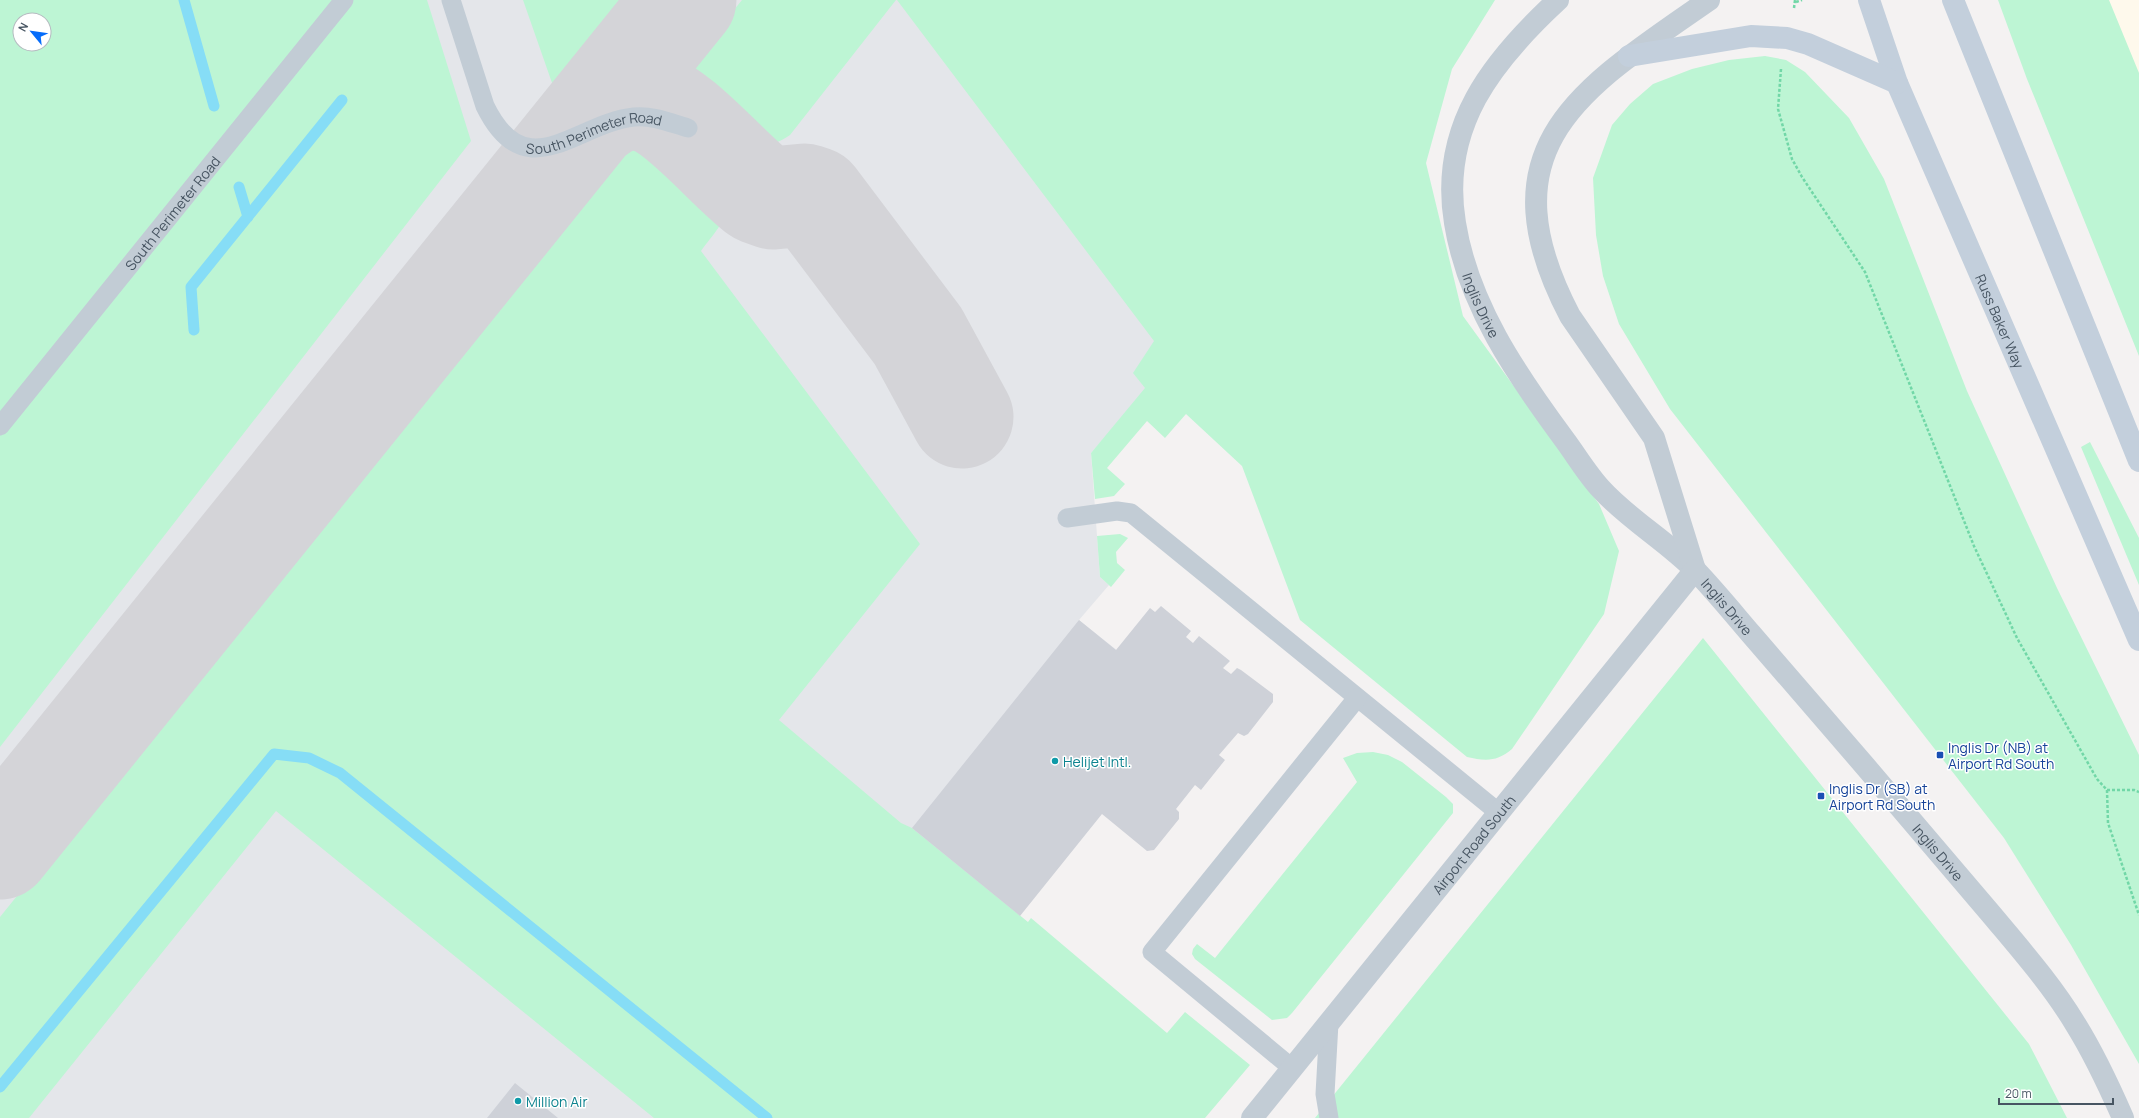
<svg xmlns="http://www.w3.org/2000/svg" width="2139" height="1118" font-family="Manrope,sans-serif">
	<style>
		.commercial { fill: #fef9ec }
		.airport { fill: #e4e6ea; fill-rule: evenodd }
		.green { fill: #bdf5d4; fill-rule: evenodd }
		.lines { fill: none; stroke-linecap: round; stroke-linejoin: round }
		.stream { stroke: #86ddf6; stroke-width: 11 }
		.taxiway { stroke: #d4d4d8; stroke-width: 103 }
		.building { fill: #ced1d8 }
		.path { stroke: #71d7a7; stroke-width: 2.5; stroke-dasharray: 3 2; stroke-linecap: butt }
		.lane { stroke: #c2ccd5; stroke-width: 19 }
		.street { stroke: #c2ccd5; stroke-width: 22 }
		.secondary { stroke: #c3cfdc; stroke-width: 22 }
		.transit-dot { fill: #1a4fb4; stroke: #fff; stroke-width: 1.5 }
		.culture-dot { fill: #0f9aa8; stroke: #fff; stroke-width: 1.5 }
		.labels { text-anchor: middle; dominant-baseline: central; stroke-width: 3; stroke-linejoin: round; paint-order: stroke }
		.street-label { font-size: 14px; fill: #475562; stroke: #fff }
		.transit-label { font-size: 14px; fill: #164399; stroke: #fff; text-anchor: start }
		.culture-label { font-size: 14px; fill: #0d838f; stroke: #fff; text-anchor: start }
	</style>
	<rect width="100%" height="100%" fill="#f4f2f2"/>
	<path class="commercial" d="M2102,0H2139V87Z"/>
	<path class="airport" d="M0,0H1419L1362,144L1091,453L1100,577L1109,585L1079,620L1188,707L847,1118H0ZM20,20H44V44H20Z"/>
	<path class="green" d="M0,0H427L471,141L0,747ZM20,20H44V44H20Z
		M523,0H634L558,100Z
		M742,0H896L790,135C777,144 765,148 749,145C745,144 740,139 737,136C713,116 700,92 690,64Z
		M897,0H1495L1452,69L1426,163L1463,316L1599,504L1619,551L1604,614L1512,749C1497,762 1485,761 1467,757L1300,620L1242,466L1186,414L1165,438L1147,421L1107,468L1125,484L1114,496L1095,499L1091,453L1145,388L1133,373L1154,341Z
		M1998,0H2109L2139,73V356L2027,79Z
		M1765,56L1786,60L1805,72L1849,118L1884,179L1967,391L2057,588L2139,755V1064L2071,945L2004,838L1670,409L1619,324L1603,276L1596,235L1593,178L1612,125L1630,104L1653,84L1692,69L1729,60Z
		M637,140L659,145L727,194C732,217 713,234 701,251L920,544L779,720L901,823L912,828L1028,922L1031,918L1167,1033L1185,1012L1250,1065L1205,1118H654L276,811L29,1118H0V917L626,142Z
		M2090,442L2139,538V585L2081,447Z
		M1120,534L1128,538L1116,552L1117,563L1125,570L1111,587L1100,577L1097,536Z
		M1703,638L2029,1044L2067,1118H1315Z
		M1373,752L1388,755L1402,762L1446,797L1453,804V813L1292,1013L1287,1018L1272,1020L1195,959L1192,954L1193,949L1197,944L1215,958L1357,782L1343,758L1357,753Z"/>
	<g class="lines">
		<path class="stream" d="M184,0L214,106
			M239,187L248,217
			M194,330L191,287L342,100
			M0,1087L274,754L309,758L340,773L767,1118"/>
		<path class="taxiway" d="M589,119C604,106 623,95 644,100C680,109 728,170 759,193L773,198L805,195L814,198L918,336L962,417
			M0,848L685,0"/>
	</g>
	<path class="building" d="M1161,606L1191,631L1186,637L1193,643L1199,636L1230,661L1223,668L1231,674L1237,668L1241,670L1273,694V702L1248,734L1244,736L1238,733L1219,755L1225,760L1201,790L1195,785L1176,809L1179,812V819L1154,850L1147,851L1102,814L1020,916L912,828L1079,620L1116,650L1150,608L1155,612Z
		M515,1083L558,1118H487Z"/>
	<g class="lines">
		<path class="path" d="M1796,2L1802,0
			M1794,8L1795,0
			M1781,69L1778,109L1792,159L1802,177L1865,272L1974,546L2017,638L2097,779L2107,790L2108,823L2139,915
			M2107,790H2134L2139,792"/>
		<g class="lane">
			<path id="s1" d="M451,0L485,106C526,190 576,123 634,117C652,115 671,123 688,128"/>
			<path id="s2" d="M0,426L344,0"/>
			<path d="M1067,518L1117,511L1131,513L1498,812"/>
			<path d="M1329,1023L1325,1094L1329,1118"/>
			<path d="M1292,1068L1152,952L1357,698"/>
		</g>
		<g class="street">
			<path id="s3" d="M1558,0C1492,61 1439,127 1455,223C1468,304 1516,374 1564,439C1576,455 1587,474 1601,489C1628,519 1668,542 1696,571C1715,591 1733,613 1751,634C1789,678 1827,722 1865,766C1907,815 1949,864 1991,914C2021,950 2052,985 2076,1025C2094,1054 2109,1086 2123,1118"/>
			<path d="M1695,570L1654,438L1570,316C1481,146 1581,89 1709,0"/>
			<path id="s4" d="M1252,1118L1695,570"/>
		</g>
		<g class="secondary">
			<path id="s5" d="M1869,0L1897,83L2139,640"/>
			<path d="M1953,0L2139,461"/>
			<path d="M1629,56L1751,36L1787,38L1808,44L1897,83"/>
		</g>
	</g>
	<g class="transit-dot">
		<rect x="1936" y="751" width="8" height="8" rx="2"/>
		<rect x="1817" y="792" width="8" height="8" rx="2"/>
	</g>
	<g class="culture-dot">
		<circle cx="1055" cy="761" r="4"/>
		<circle cx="518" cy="1101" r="4"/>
	</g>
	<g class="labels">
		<g class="street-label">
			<text stroke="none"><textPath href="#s1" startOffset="242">South Perimeter Road</textPath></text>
			<text stroke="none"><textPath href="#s2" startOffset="274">South Perimeter Road</textPath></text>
			<text stroke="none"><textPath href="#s3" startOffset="344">Inglis Drive</textPath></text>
			<text stroke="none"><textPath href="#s5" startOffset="347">Russ Baker Way</textPath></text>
			<text stroke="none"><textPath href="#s3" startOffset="737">Inglis Drive</textPath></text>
			<text stroke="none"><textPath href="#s4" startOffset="352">Airport Road South</textPath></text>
			<text stroke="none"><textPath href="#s3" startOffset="1061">Inglis Drive</textPath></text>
		</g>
		<g class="transit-label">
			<text x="1948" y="747">Inglis Dr (NB) at<tspan x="1948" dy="16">Airport Rd South</tspan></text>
			<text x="1829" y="788">Inglis Dr (SB) at<tspan x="1829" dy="16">Airport Rd South</tspan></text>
		</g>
		<g class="culture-label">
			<text x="1063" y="761">Helijet Intl.</text>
			<text x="526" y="1101">Million Air</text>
		</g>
	</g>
	<g transform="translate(32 32) rotate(299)"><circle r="19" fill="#ffffff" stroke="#b5bbc0"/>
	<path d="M0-3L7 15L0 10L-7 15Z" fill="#066cfa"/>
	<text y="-6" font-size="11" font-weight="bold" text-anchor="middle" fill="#475562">N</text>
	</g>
	<path d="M1999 1098v6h114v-6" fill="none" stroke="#475562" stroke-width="2"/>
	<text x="2005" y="1098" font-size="12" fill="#475562" stroke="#ffffff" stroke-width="3" paint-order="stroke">20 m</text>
</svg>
